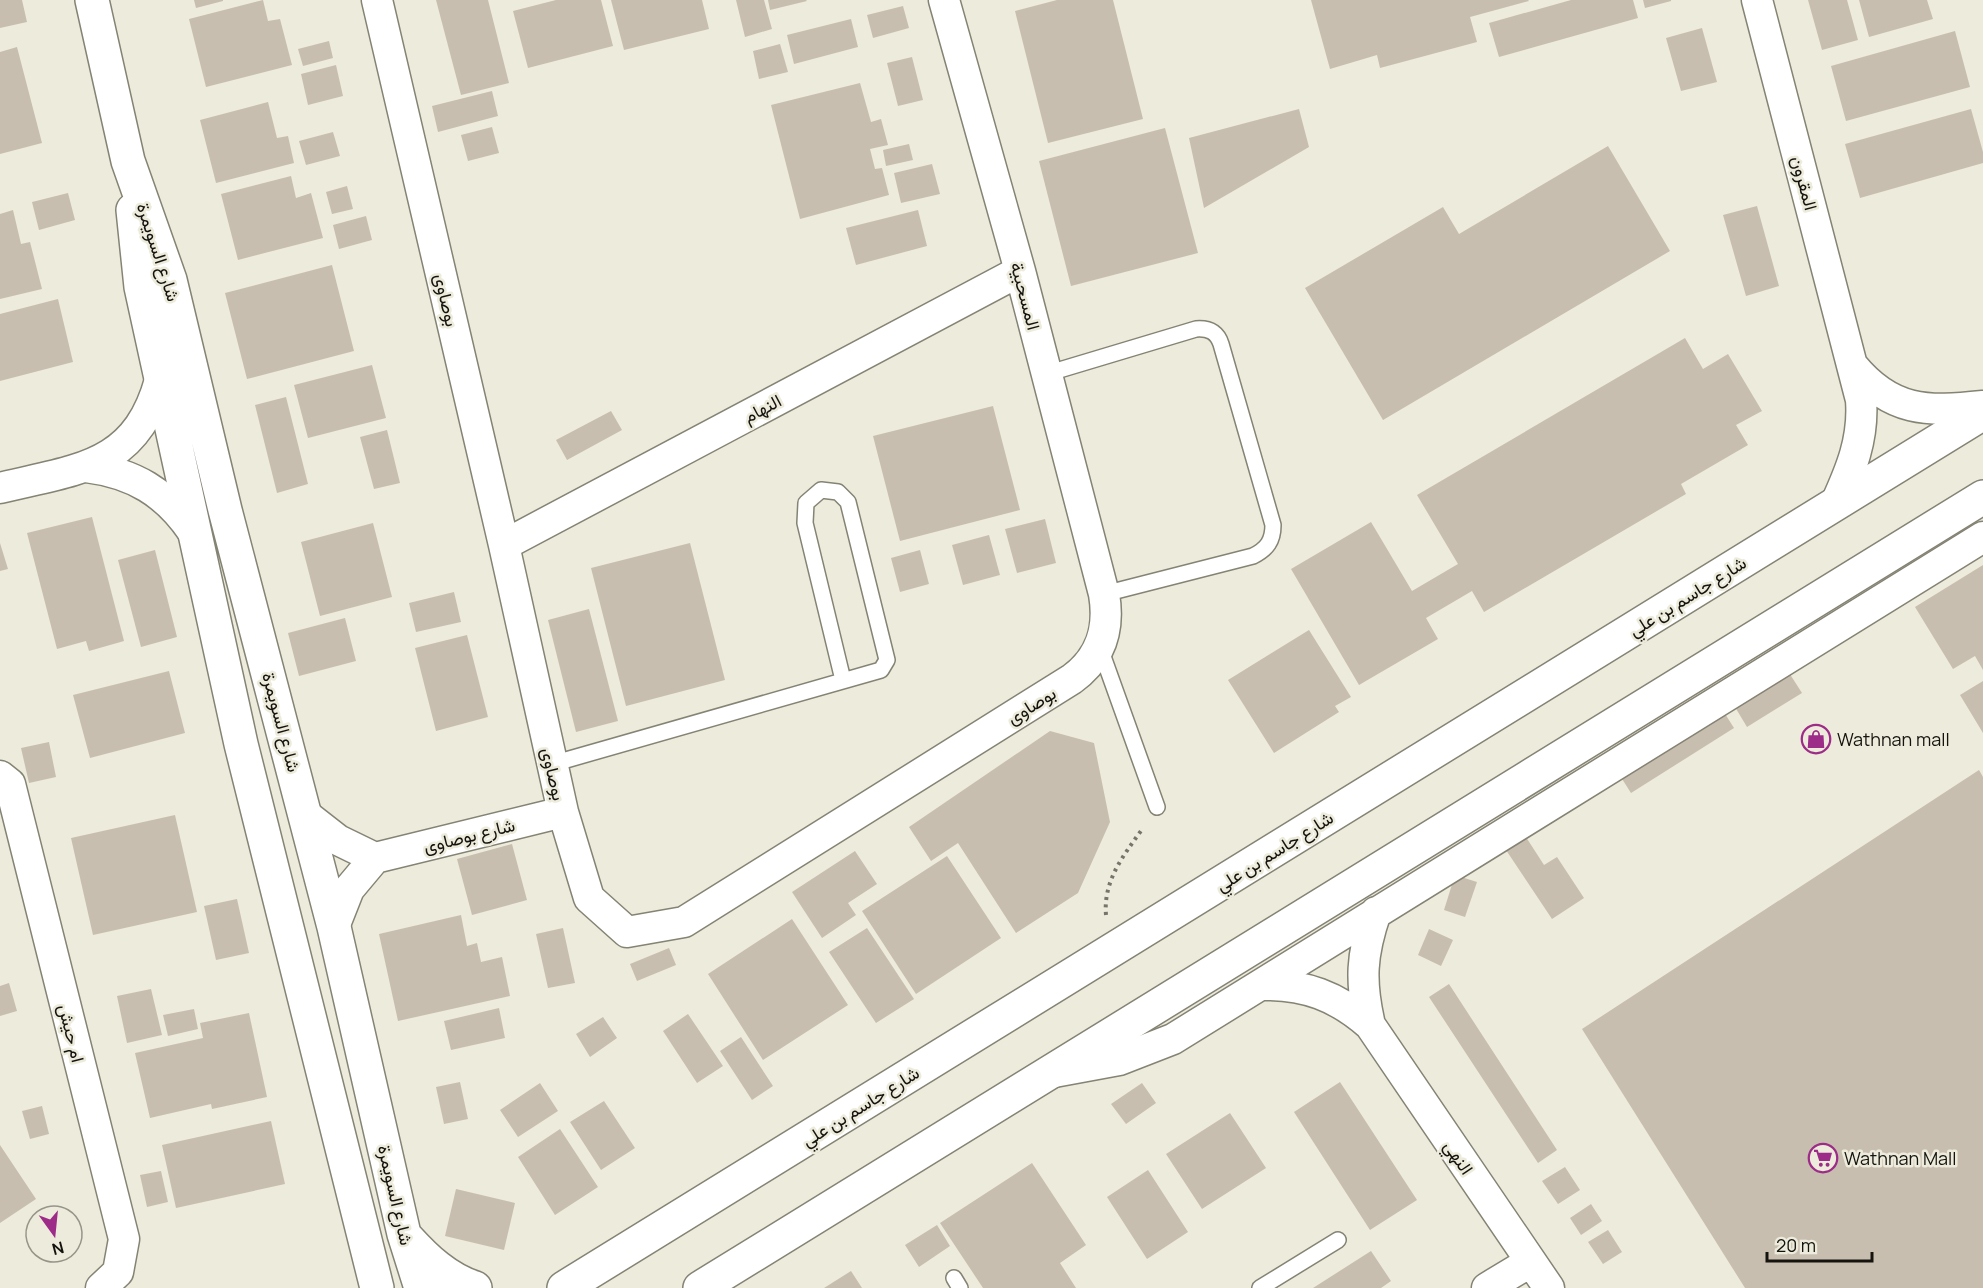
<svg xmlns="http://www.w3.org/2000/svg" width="1983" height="1288" font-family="Manrope,Vazirmatn,sans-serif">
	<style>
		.building { fill: #c8beb0 }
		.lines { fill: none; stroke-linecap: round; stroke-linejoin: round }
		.service-casing { stroke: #858374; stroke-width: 18 }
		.minor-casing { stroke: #858374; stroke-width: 33 }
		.tertiary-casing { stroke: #858374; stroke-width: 36 }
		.path { stroke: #77756b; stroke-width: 4; stroke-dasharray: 3 4.5; stroke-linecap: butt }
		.service { stroke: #fff; stroke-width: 15 }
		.minor { stroke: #fff; stroke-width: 30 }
		.tertiary { stroke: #fff; stroke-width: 33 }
		.labels { text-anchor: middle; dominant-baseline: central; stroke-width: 5; stroke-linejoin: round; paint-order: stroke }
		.street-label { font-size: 18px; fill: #14130e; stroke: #edebdb }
		.poi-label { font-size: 18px; fill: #14130e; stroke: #edebdb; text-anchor: start }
	</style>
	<rect width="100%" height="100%" fill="#edebdb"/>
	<path class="building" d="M0,0H22L27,22L0,28Z
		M194,0H223V1L196,8Z
		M263,0L268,21L280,19L292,65L206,87L189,19Z
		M436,0H488L509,83L461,95Z
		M556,0H601L613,46L528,68L513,11Z
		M611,0H702L709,29L624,50Z
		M736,0H764L772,29L745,37Z
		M768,0H806L807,1L770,10Z
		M1057,0H1113L1143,119L1048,143L1015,11Z
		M1311,0H1528L1529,1L1470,17L1477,42L1380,68L1377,55L1330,69Z
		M1571,0H1633L1638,18L1499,57L1489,23Z
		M1643,0H1671V1L1645,8Z
		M1808,0H1847L1858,40L1822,50Z
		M1859,0H1927L1933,19L1869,37Z
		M903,6L909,28L873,38L867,15Z
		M851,19L858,47L794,64L787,35Z
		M1702,28L1717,82L1681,91L1666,38Z
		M1955,31L1970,87L1846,121L1831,66Z
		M329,41L333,58L303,66L298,49Z
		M780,44L788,72L759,79L753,51Z
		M17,47L42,143L0,154V52Z
		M912,57L923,100L898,106L887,63Z
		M336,65L343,96L308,105L301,74Z
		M860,83L871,122L881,119L888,145L870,149L875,169L882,168L889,195L800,219L771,105Z
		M492,91L498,116L438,132L432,106Z
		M268,102L277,138L288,136L294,163L216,183L200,120Z
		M1299,109L1309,147L1204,208L1189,138Z
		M1971,109L1983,152V163L1860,198L1845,144Z
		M492,127L499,153L468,161L461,135Z
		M1165,128L1198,253L1071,286L1039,161Z
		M333,132L340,156L306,165L299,141Z
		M909,144L913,160L886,166L883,150Z
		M1608,146L1670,251L1383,420L1305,288L1443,207L1459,234Z
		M932,164L940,194L901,203L894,173Z
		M291,176L296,198L311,193L323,238L238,260L221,194Z
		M347,186L353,209L332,214L326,192Z
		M68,193L75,220L39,230L32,202Z
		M1757,206L1779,286L1746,296L1723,215Z
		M13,210L21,244L30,242L42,289L0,299V214Z
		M918,210L927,246L856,265L846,228Z
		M366,216L372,240L339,249L333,225Z
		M332,265L354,351L247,379L225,293Z
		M58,299L73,362L0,381V314Z
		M1685,338L1703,369L1728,354L1762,411L1736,425L1748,445L1681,484L1686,494L1484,612L1472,591L1426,618L1438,639L1359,685L1291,569L1371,522L1412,591L1458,564L1417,495Z
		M372,365L386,418L308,438L294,385Z
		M286,397L308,484L277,493L255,405Z
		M993,406L1020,510L900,541L873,436Z
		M611,411L622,430L567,460L556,440Z
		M387,430L400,483L374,489L360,437Z
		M92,517L124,641L89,651L86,641L57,649L27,533Z
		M1045,519L1056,563L1017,573L1005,529Z
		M373,523L392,597L320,616L301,542Z
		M989,535L1000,575L963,585L952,545Z
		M0,543L8,569L0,571Z
		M690,543L725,680L626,706L591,568Z
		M155,550L177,637L141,647L118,560Z
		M920,550L929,584L900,592L891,558Z
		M1983,565V670L1975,656L1953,669L1915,607Z
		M454,592L461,622L416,632L409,603Z
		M589,609L618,721L576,732L548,620Z
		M345,618L356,661L299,676L288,633Z
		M1309,630L1351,697L1335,706L1339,712L1274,753L1228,680Z
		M467,635L488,717L436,731L415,648Z
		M1786,668L1802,693L1747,727L1732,702Z
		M169,671L185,733L90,758L73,695Z
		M1983,681V733L1960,695Z
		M1720,706L1734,728L1631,793L1617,771Z
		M1050,731L1094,743L1110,822L1078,893L1016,933L958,843L931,861L909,827Z
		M49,742L56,777L29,783L21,748Z
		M1979,770L1983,777V1288H1745L1582,1029Z
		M175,815L197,912L93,935L71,838Z
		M1524,834L1544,865L1557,857L1584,898L1552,919L1504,847Z
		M512,844L527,900L472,915L457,859Z
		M855,851L877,884L848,903L856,915L822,938L792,892Z
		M947,856L1001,938L916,994L862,911Z
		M1455,875L1477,882L1465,917L1444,910Z
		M237,899L249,953L216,960L204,906Z
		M461,915L467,946L477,943L481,962L502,957L510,996L398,1021L379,934Z
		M792,919L848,1005L763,1060L708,974Z
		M563,928L575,983L548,988L536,934Z
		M867,928L914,999L876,1023L829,952Z
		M1429,929L1453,940L1441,966L1418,955Z
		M669,948L676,965L637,981L630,964Z
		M9,983L17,1011L0,1016V986Z
		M1449,984L1557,1150L1538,1163L1429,997Z
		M151,989L162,1035L127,1043L117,996Z
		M499,1008L505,1038L451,1050L444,1021Z
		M194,1009L198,1029L168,1036L163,1015Z
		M249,1013L267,1097L212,1109L211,1104L150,1118L135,1053L203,1038L200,1023Z
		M688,1014L723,1066L697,1083L663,1031Z
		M603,1017L617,1038L590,1057L576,1034Z
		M741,1037L773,1086L752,1100L720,1051Z
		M460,1082L468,1119L444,1124L436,1087Z
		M1340,1082L1417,1200L1370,1230L1294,1112Z
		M540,1083L558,1111L518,1137L500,1110Z
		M1142,1083L1156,1103L1126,1124L1111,1104Z
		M604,1101L635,1148L601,1170L570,1122Z
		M42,1106L49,1134L30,1139L22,1111Z
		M1230,1113L1266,1168L1202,1209L1166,1154Z
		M271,1121L285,1184L176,1208L162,1145Z
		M560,1129L598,1187L555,1215L518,1157Z
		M0,1145L36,1199L0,1223Z
		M1032,1163L1086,1245L1060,1263L1076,1288H983L940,1223Z
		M1565,1167L1580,1190L1558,1204L1542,1181Z
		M1148,1170L1188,1232L1147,1259L1107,1197Z
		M161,1171L168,1202L147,1207L140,1175Z
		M456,1189L515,1203L504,1250L445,1236Z
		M1591,1204L1602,1221L1581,1235L1570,1218Z
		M937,1225L950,1246L919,1267L905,1245Z
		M1608,1230L1622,1252L1603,1264L1588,1242Z
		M1371,1251L1391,1281L1381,1288H1313Z
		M851,1271L862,1288H824Z"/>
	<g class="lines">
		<g class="service-casing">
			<path id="service" d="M1046,374L1196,329C1209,328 1217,332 1221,344L1273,525C1273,541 1267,549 1253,556L1104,594
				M1100,648L1157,807
				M552,764L881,670L887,660L848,502L838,492L821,490L806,503L805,523L843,680
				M954,1278L960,1288
				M1260,1288L1338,1240"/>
		</g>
		<g class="minor-casing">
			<path id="minor" d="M377,0L504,545L563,812L589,898L627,932L684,922L1072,679C1101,658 1110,629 1104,594L1020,271L944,0
				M1757,0L1861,400C1864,439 1851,470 1835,505
				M1853,366C1891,412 1927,412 1983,406
				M86,467C133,473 166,492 193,532
				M0,488C77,469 136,468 160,380
				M504,545L1020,271
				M0,776L10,784L124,1239L118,1272L101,1288
				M306,815L338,840L375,858
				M334,927L349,889L375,858L563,812
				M1260,985C1305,984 1337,996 1370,1025L1549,1288
				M1370,1025C1360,982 1361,955 1376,912
				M1054,1072L1119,1060L1173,1039L1983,537
				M1487,1288L1530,1262"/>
		</g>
		<g class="tertiary-casing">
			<path id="tertiary" d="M92,0L128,161L170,280L225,510L334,927L404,1234L421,1288
				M133,210L141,287L241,744L377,1288
				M407,1238C426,1259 447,1279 475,1288
				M564,1288L1983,413
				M700,1288L1983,497"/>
		</g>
		<path class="path" d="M1106,915C1103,880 1124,855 1143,828"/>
		<use href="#service" class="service"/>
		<use href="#minor" class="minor"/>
		<use href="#tertiary" class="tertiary"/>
	</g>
	<defs>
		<g id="shop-ring" transform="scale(1.5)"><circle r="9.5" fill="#edebdb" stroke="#9d2b88" stroke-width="1.5"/><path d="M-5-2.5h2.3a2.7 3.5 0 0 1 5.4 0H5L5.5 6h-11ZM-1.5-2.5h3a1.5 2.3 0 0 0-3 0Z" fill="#9d2b88"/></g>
		<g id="supermarket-ring" transform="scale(1.5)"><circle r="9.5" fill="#edebdb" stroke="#9d2b88" stroke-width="1.5"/><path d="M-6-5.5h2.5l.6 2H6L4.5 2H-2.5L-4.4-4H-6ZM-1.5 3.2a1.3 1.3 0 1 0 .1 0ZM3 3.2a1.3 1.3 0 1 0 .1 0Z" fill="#9d2b88"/></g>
	</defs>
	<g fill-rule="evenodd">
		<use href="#shop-ring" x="1816" y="739"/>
		<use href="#supermarket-ring" x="1823" y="1158"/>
	</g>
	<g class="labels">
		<g class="street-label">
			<text transform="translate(1805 183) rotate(75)">المقرون</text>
			<text transform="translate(159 252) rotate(72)">شارع السويمرة</text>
			<text transform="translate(1026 296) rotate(75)">المسحبية</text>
			<text transform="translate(447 300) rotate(77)">بوصاوى</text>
			<text transform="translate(762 408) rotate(-28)">النهام</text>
			<text transform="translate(1687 596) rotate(-32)">شارع جاسم بن علي</text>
			<text transform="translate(1031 705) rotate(-32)">بوصاوى</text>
			<text transform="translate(282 722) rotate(75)">شارع السويمرة</text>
			<text transform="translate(554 774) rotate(77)">بوصاوى</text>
			<text transform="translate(469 835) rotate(-14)">شارع بوصاوى</text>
			<text transform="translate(1274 851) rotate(-32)">شارع جاسم بن علي</text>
			<text transform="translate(72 1033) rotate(76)">ام حيش</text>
			<text transform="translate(860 1106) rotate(-32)">شارع جاسم بن علي</text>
			<text transform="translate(1459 1157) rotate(56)">النهي</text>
			<text transform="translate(396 1195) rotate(77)">شارع السويمرة</text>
		</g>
		<g class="poi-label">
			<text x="1837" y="739">Wathnan mall</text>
			<text x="1844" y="1158">Wathnan Mall</text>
		</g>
	</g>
	<g transform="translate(54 1234) rotate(165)"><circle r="28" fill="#edebdb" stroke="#969589" stroke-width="1.5"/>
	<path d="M0-4.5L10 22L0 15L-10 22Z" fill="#9d2b88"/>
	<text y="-9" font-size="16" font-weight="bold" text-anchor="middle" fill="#14130e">N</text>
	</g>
	<path d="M1767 1252v9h105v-9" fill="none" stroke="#14130e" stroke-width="3"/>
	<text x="1776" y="1252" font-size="18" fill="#14130e" stroke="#edebdb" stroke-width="4.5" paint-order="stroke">20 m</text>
</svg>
